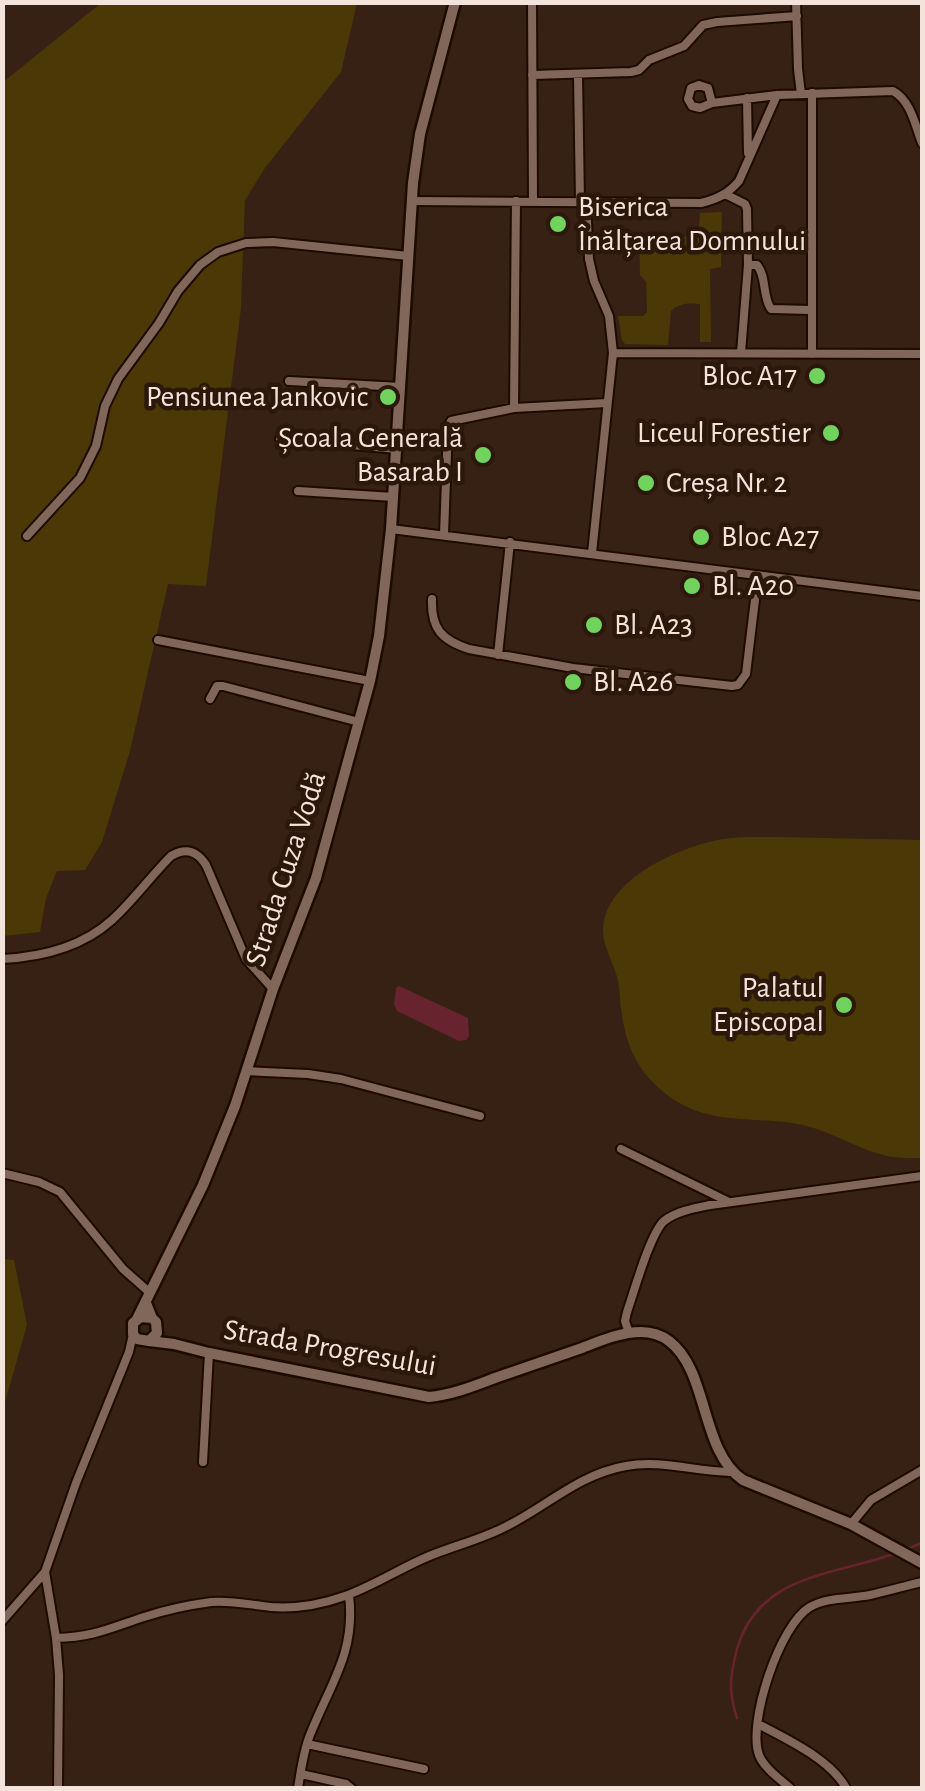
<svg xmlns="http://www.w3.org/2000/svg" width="925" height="1791" font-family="'Alegreya Sans',sans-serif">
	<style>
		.green { fill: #4a3806 }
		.water { fill: #67242e }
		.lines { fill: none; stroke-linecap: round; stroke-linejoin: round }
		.stream { stroke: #67242e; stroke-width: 2.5 }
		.street-casing { stroke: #1d0a01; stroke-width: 12 }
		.secondary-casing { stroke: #1d0a01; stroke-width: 15 }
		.street { stroke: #816759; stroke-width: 8 }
		.secondary { stroke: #816759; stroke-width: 10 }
		.poi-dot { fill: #71d25e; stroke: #2c170b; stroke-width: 4 }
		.labels { text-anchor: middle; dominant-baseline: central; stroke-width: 9; stroke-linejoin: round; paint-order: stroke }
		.poi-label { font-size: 30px; fill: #f3e3db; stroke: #2c170b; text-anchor: start }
		.street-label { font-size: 30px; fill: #f3e3db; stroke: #2c170b }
	</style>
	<rect width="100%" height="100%" fill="#372115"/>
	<path class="green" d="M101,3H357L341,72L265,168L245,200L241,308L206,586L168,584L130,751L102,842L85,870L57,871L46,898L40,932L3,936L2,83Z
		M722,212L721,267L710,269L711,342H700V304C690,303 679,303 671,311L668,345L625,344L622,340L618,316H643L647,312L646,282L640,275L639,234L698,237L700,213Z
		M779,837L922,840V1158C913,1158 902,1158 892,1157C859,1151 831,1130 798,1124C751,1116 707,1126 666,1094C629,1065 622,1031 619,987C617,966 602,948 603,928C607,879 676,849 717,840C737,836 759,837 779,837Z
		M3,1259L14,1260L27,1325L3,1409Z"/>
	<path class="water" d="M399,986L468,1018L469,1036L466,1040L459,1041L397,1011L394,1004L396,988Z"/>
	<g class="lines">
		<path class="stream" d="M904,1550L922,1543
			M737,1718C728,1691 730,1677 737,1649C759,1573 834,1576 896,1553"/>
		<g class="street-casing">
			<path id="street" d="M532,2L533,201
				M796,2L798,69L801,94
				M532,75L631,72L639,70L649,60L684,46L703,25L717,22L797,16
				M578,75L580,201
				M812,93V354
				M747,98L748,153
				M712,103L708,88L699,85L691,88L688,99L692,106L700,108L712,103L777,95L893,91C911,101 915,125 922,143
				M725,194L745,204L747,209L748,265L741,353
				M411,201L701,203C717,199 728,194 739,181L777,95
				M586,201L589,259L594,281L609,316L613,353L592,553
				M748,265H757C767,277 762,296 771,309L811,310
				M613,353L922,354
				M289,381L401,387
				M514,408L516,201
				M280,439L398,449
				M298,491L394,497
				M391,529L922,596
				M444,534L448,427L451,421L514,408L607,403
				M27,536L80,478L96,446L105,406L118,379L159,323L178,291L200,265L218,252L246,243L273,242L408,256
				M432,599C431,628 441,640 469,649L573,668L732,686L738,685L746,674L758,575
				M158,640L370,681
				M498,655L510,542
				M210,699L217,686H223L359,722
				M2,959C42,957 82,947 112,920C133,901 150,877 171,856C186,847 197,851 206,865L246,959L273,989
				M246,1071L308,1074L341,1079L480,1116
				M621,1149L729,1202
				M2,1173L39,1182L60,1192L123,1269L149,1292
				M629,1333L625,1321L627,1312C634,1292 650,1234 664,1221C677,1211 695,1208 710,1205L922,1176
				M203,1462L209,1353
				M851,1524L871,1500L922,1470
				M2,1621L45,1572
				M56,1638C94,1637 110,1628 144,1617C165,1610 189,1605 211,1602C231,1600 251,1605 271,1607C298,1609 320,1605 345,1596C373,1586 399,1569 427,1557C453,1546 480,1540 505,1527C546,1507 579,1474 626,1466C661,1459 695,1472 731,1472
				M758,1724C787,1739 831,1760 846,1788
				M307,1744L424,1769
				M301,1774L346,1784L351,1788
				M58,1788L59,1675L56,1638L45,1572L76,1483L129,1352L133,1334
				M298,1788C301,1771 303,1752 310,1735C330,1684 356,1653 349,1595
				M790,1788C780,1779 764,1768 759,1755C747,1723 780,1624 810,1607C827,1597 850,1599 870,1595C888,1591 905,1586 922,1582"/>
		</g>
		<g class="secondary-casing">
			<path id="secondary" d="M146,1303L152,1318L156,1322L157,1333L149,1341L137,1339L133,1334V1323L141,1317L152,1318
				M137,1319L203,1185L235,1106L273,989L316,878L370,681L379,636L391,529L413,183L420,134L455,2
				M149,1341L174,1344L209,1353L429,1397C452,1395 474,1386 495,1378C524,1368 553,1358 582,1348C600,1341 621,1332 641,1332C651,1332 661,1335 669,1341C709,1371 700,1451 743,1480L851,1524L922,1563"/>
		</g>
		<use href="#street" class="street"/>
		<use href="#secondary" class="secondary"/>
	</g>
	<g class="poi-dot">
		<circle cx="558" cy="224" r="10"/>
		<circle cx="817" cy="376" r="10"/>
		<circle cx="388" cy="397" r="10"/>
		<circle cx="831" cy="433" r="10"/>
		<circle cx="483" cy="455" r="10"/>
		<circle cx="646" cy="483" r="10"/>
		<circle cx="701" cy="537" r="10"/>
		<circle cx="692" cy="586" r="10"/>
		<circle cx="594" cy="625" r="10"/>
		<circle cx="573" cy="682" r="10"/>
		<circle cx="844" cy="1005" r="10"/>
	</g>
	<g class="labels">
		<g class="poi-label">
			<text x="578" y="207">Biserica<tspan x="578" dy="34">Înălțarea Domnului</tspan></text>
			<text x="797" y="376" text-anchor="end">Bloc A17</text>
			<text x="368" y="397" text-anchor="end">Pensiunea Jankovic</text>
			<text x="811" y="433" text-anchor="end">Liceul Forestier</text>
			<text x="463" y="438" text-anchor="end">Școala Generală<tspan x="463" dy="34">Basarab I</tspan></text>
			<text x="666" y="483">Creșa Nr. 2</text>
			<text x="721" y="537">Bloc A27</text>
			<text x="712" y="586">Bl. A20</text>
			<text x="614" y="625">Bl. A23</text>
			<text x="593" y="682">Bl. A26</text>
			<text x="824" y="988" text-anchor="end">Palatul<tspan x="824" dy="34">Episcopal</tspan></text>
		</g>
		<g class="street-label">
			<text transform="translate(286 869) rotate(-72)">Strada Cuza Vodă</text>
			<text transform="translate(330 1348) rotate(10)">Strada Progresului</text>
		</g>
	</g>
	<rect width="925" height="1791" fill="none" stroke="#f3e3db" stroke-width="10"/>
</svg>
